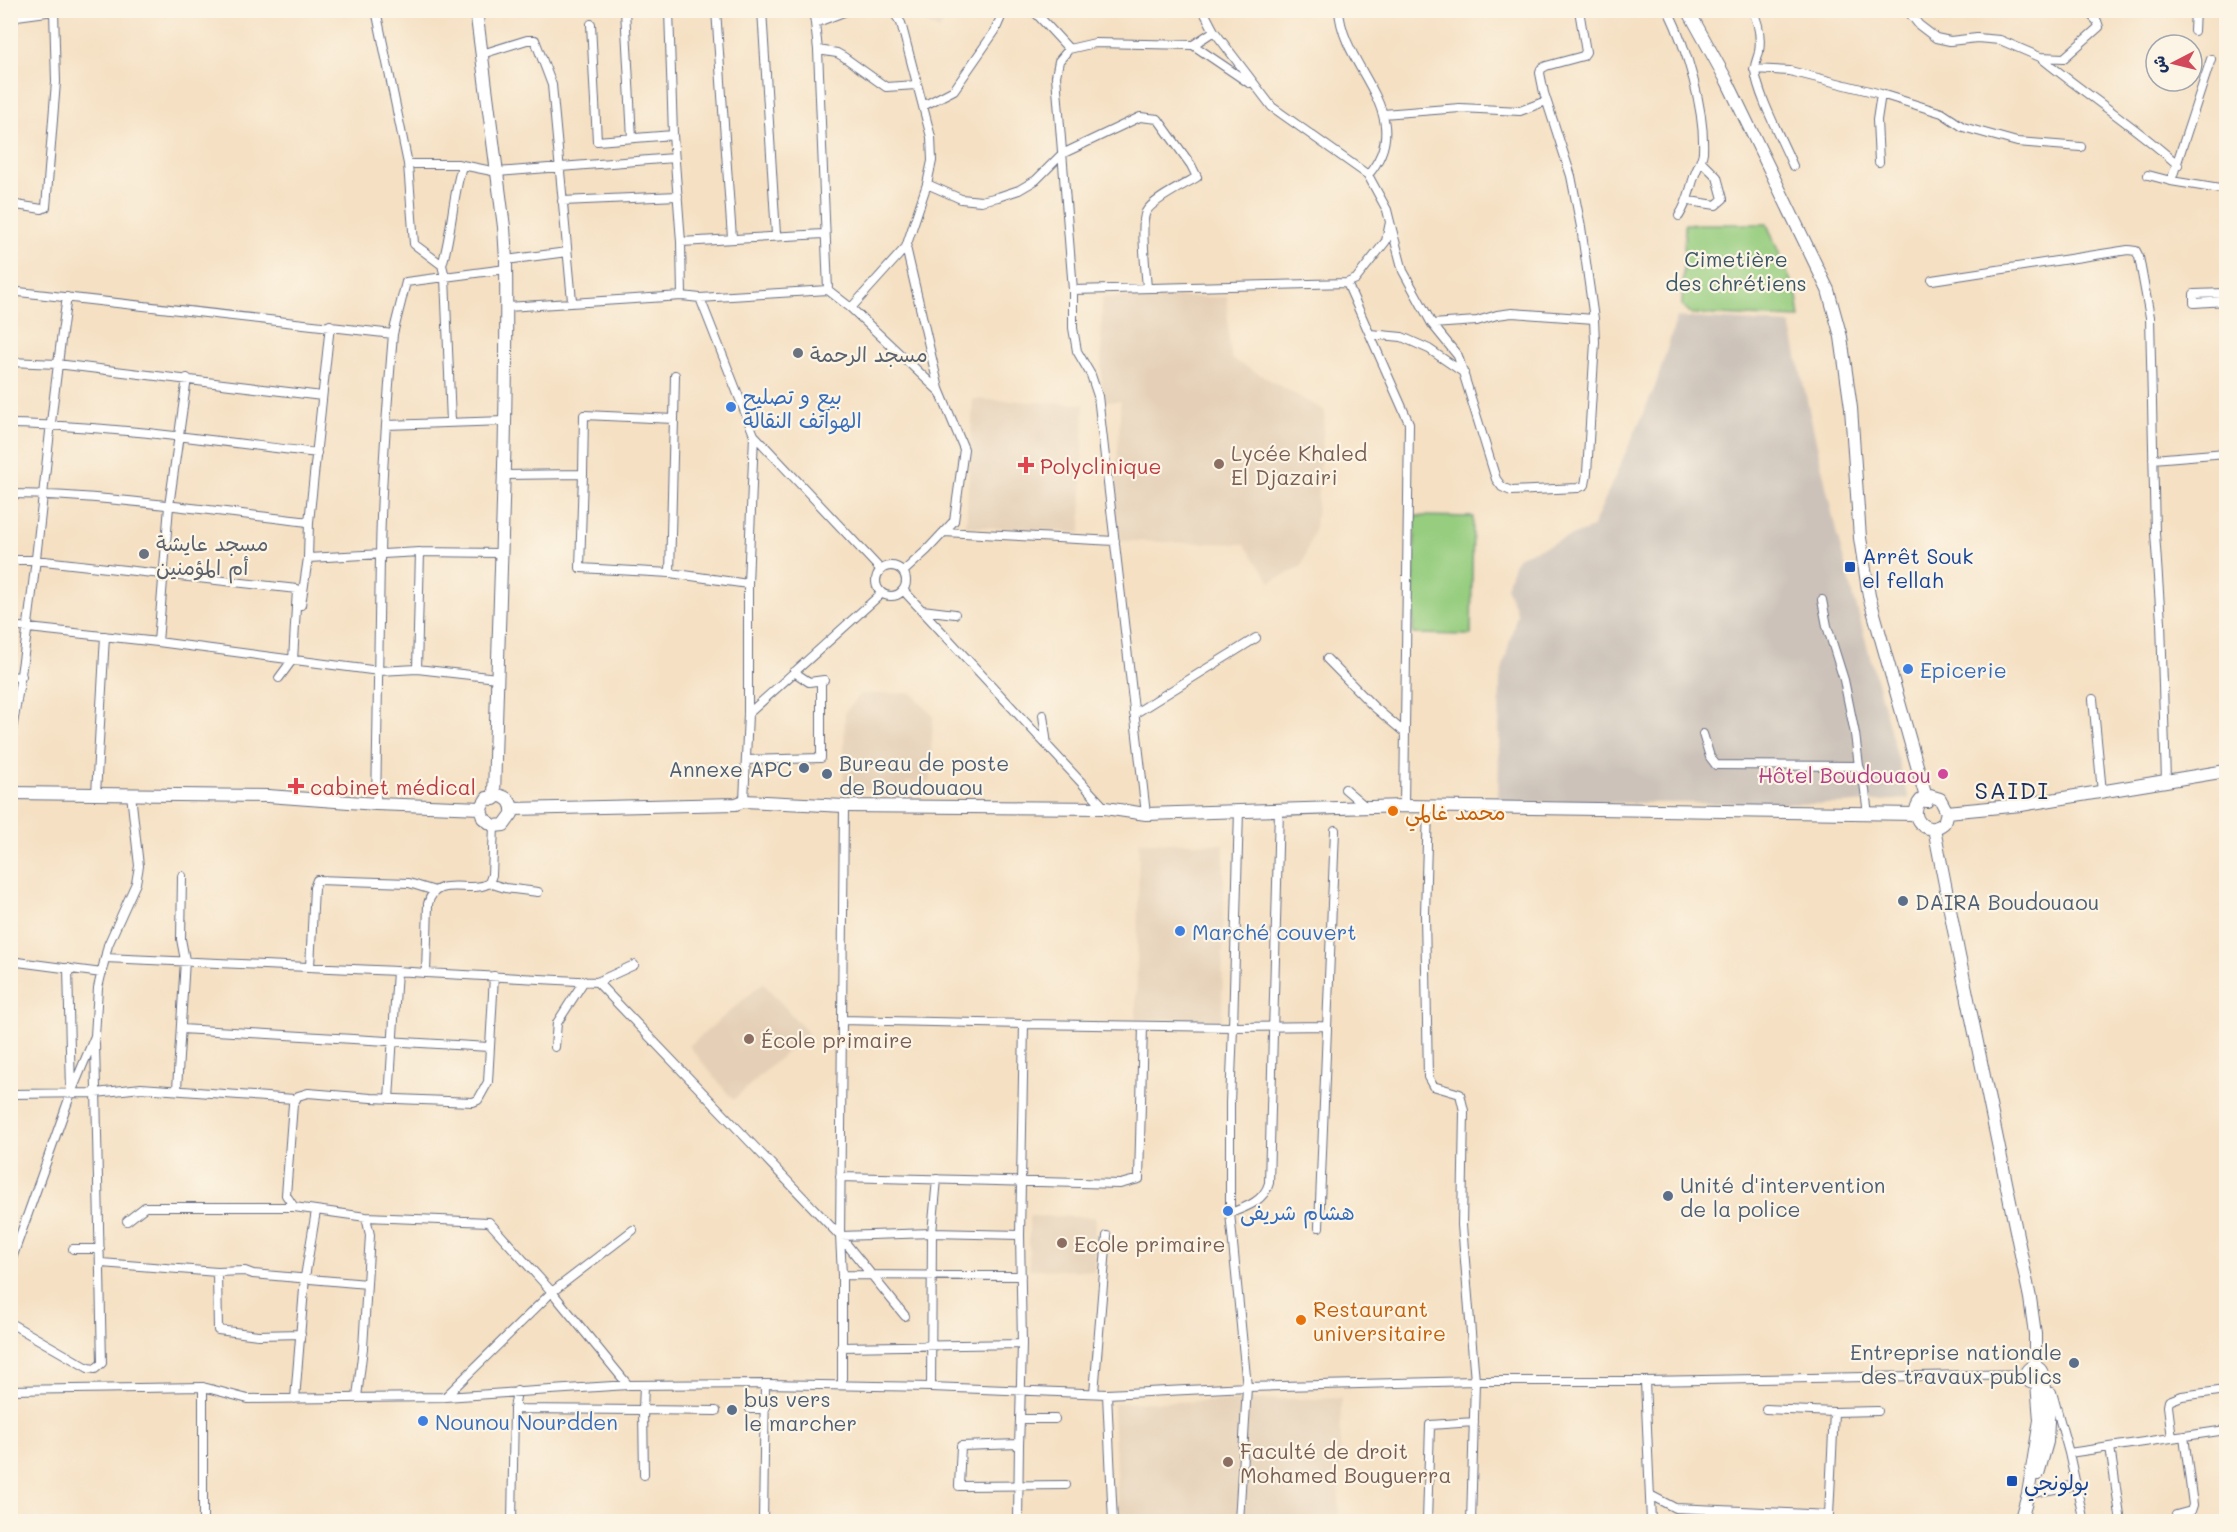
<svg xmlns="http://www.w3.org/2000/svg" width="2237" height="1532" font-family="Mali,'Playpen Sans Arabic',sans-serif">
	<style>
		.built { fill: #e5d0b7 }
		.industrial { fill: #ccc2b9 }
		.green { fill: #96cd7f; stroke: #587e6e; stroke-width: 1.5 }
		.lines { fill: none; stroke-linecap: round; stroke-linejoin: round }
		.street-casing { stroke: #676d81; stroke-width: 10 }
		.secondary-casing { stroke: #676d81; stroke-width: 14 }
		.street { stroke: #fff; stroke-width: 8 }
		.secondary { stroke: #fff; stroke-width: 12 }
		.worship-dot { fill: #6b7280; stroke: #fcf5e5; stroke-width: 2 }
		.shop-dot { fill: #3f7fe0; stroke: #fcf5e5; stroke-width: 2 }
		.education-dot { fill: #8d6e63; stroke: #fcf5e5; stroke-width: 2 }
		.health-dot { fill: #e0444e; stroke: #fcf5e5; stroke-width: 2 }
		.transit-dot { fill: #1a4fb4; stroke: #fcf5e5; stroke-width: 2 }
		.service-dot { fill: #5c6f8a; stroke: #fcf5e5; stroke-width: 2 }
		.hotel-dot { fill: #d1479c; stroke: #fcf5e5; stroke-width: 2 }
		.food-dot { fill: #e8710a; stroke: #fcf5e5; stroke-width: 2 }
		.labels { text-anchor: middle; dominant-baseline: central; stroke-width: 4.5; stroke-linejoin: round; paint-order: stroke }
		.park-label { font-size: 21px; fill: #3a5666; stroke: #fcf5e5 }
		.worship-label { font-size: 21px; fill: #5b616d; stroke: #fcf5e5; text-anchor: start }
		.shop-label { font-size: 21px; fill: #366cbe; stroke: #fcf5e5; text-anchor: start }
		.education-label { font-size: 21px; fill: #785e54; stroke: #fcf5e5; text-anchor: start }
		.health-label { font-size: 21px; fill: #be3a42; stroke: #fcf5e5; text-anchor: start }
		.transit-label { font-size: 21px; fill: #164399; stroke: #fcf5e5; text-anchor: start }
		.service-label { font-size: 21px; fill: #4e5e75; stroke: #fcf5e5; text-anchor: start }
		.hotel-label { font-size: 21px; fill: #b23c85; stroke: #fcf5e5; text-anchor: end }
		.food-label { font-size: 21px; fill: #c56008; stroke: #fcf5e5; text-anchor: start }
		.quarter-label { font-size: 24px; letter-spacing: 1.5px; fill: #1b2f5e; stroke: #fcf5e5 }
	</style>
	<rect width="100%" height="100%" fill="#fcf5e5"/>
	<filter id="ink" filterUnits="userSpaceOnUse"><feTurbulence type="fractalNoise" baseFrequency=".0167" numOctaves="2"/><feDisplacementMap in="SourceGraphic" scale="12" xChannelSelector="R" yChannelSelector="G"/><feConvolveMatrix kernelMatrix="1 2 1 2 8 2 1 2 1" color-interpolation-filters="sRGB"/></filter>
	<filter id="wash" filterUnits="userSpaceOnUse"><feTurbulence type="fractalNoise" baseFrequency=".008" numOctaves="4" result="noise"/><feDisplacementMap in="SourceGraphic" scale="24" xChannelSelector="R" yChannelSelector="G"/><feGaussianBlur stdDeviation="1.35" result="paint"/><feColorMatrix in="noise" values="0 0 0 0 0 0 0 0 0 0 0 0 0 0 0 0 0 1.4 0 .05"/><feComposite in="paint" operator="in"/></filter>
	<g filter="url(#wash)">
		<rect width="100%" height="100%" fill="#f5e0c3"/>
		<path class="built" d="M907,11H949L939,31Z
			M1102,297H1227L1229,344L1232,359L1325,411L1315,527L1302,566L1271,582L1244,544L1120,541L1113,517L1121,401H1101Z
			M973,399L1084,404L1081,533L966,526Z
			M912,693L933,716L930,782H907L906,790L843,789L845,712L861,694Z
			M1139,842L1224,844L1222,1020L1136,1019Z
			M763,983L808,1033L733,1100L689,1046Z
			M1029,1216L1095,1217L1094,1271L1029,1269Z
			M1341,1398L1339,1521H1118L1113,1403Z"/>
		<path class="industrial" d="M1677,317L1790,324L1837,535L1909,799L1842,804L1498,802L1500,679L1517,613L1506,587L1517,557L1592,528L1655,387Z"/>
		<path class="green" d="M1685,224H1767L1797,296L1800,318L1692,314L1682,306Z
			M1415,516L1473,517L1471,635L1413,634Z"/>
	</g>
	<g filter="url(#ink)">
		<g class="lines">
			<g class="street-casing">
				<path id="street" d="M376,10L408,164L414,244L442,265L445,277L451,422
					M625,10L632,138
					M669,10L673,135L681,242L682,296
					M716,10L732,238
					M762,10L776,235
					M813,10L815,23L849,10
					M887,10L894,13L901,23L931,137L932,161L927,184L961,199L981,201L998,197L1019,190L1036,180L1062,154L1140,117L1158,119L1191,165L1197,177C1184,185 1152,200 1146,212C1140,223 1146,273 1147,288
					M1033,10L1069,49
					M1339,10C1342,69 1419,115 1368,175
					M1668,10C1687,49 1705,109 1703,152C1702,160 1698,166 1695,174C1689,191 1689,200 1679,216
					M1752,10C1759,23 1761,38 1759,52C1758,58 1754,64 1755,70C1757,94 1783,142 1793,166
					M1907,10L1919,25L1936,38L1950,41L1977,38L2000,40L2040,57L2064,58L2099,27L2097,21L2086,10
					M815,23L818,50L828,290
					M591,24L597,141L673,135
					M10,27L17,16L54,11
					M2194,31L2195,10
					M1193,45L1249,83
					M818,50L837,53L844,57L886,87L916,85
					M482,54L527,40H535L552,85L572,301
					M2040,57C2085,94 2135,126 2178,165
					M1754,69L1790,71L1881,94L1942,113L1963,127L2017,142L2081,147
					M923,106L954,90L995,31L1004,10
					M1383,114L1460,108L1520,111L1546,101
					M1879,162L1877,120L1881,94
					M408,164H457L497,172L674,158
					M2148,175L2171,181L2226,190
					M2171,181L2211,59
					M562,201L678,196
					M1689,201L1716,205L1723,199L1717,177L1701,161
					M10,204L42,209L46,207L56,82L54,10
					M1390,222L1403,271L1432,324L1458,356L1496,479L1502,487L1511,491L1578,488L1585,485L1587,473L1595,342L1594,319L1581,227L1571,176L1544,93L1540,73L1541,69L1546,66L1583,56L1586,52L1579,10
					M681,242L824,234
					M506,260L567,252
					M442,265C452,233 452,199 462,166
					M1932,280L2128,250L2136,251L2139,257L2150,317L2155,533L2161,622L2166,781
					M1347,283L1409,423L1404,806
					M1073,290L1347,283L1356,279L1386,241L1390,222L1387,210L1368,175L1272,107L1214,31L1203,10
					M10,291L393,334L406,282L506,269
					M2226,293L2194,294V303L2226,301
					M700,298L754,435L881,570
					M507,307L682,296L700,298L828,290L851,308L940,392
					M851,308L906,247
					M1432,324L1477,321L1497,315L1512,313L1594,319
					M1370,334L1402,337L1429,349L1464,373
					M10,362L57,364L322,396
					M674,419L675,375
					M10,424C113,426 215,441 317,453
					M386,425L505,421
					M2153,459L2226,453
					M583,474L584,415L674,419L670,573
					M505,475L583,474L580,568L670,573L748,584
					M10,494C110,495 210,511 309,522
					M944,532L1115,541
					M308,558L420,552L500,553
					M10,560H35L297,589L293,661
					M876 581a15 15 0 1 1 30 0a15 15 0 1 1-30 0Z
					M903,572L927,550L954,521L964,449L939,389L906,247L927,184
					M903,590L1105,808
					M1822,600L1827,626L1844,680L1855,734L1859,766L1863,775L1868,814
					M301,605L308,558L309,522L330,325
					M922,610L955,614
					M10,626L158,642L379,671L417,669L497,678
					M158,642L169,506L187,378
					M1327,659L1373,706L1405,733
					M417,669L420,552
					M794,672L809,682L824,680
					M10,677L22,676
					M279,678L293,659
					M2093,699L2102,792
					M748,714L882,593
					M1134,714L1256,638
					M1043,715L1047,745
					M1703,734L1710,757L1716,765L1859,766
					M10,741C37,594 45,445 67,297
					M746,760L821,758V681
					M1345,789L1366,807
					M96,794L105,636
					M744,801L748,714V584L754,435
					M376,804C378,722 378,640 380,557C381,483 387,408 393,334
					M844,806L842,1020L1024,1024
					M1428,807L1425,914L1428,1077L1433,1086L1460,1094L1464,1111L1462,1225L1475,1381L1471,1522
					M1146,814L1098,396L1091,375L1077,351L1073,328V290L1056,76L1059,61L1069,49L1095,43L1193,45L1214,31
					M489,883L505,888L538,892
					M105,958L397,971
					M10,961L102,973
					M310,967L314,888L317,880L409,883L435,891
					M68,968L71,1091
					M426,973L597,982L634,965
					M597,982L840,1236L905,1316
					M181,1029L489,1047
					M555,1047L557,1023L584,981
					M177,1089L185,960L181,939L182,876
					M10,1094L96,1093L141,1088L294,1099
					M389,1099L397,971L426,973L428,904C435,873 471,895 489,883L492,875L494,826
					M840,1177L1120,1184L1139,1179L1143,1026
					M1230,1213C1247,1207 1264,1201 1269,1183L1279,809
					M127,1221L145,1207H294
					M1319,1227L1335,830
					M840,1236L932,1233L1020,1235
					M73,1249H100
					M101,1263L217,1272L245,1271L253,1274L367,1284
					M10,1264L71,1093L95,1036L98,988L108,945L136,883L139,866L131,794
					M217,1272L218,1330L258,1335L301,1334
					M842,1275L1021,1276
					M10,1323L88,1368L95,1369L102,1363L95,1043
					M841,1347L1022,1344
					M1645,1381L1651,1522
					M628,1385L552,1292L633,1230
					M644,1385L643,1410L716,1411
					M842,1385V1275L840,1236L842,1020
					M203,1387V1522
					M931,1387L932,1233L937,1179
					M10,1390L203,1387L248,1399L445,1397L628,1385L765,1384L931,1387L1107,1394L1247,1387L1475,1381H1645L2026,1374
					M2052,1392L2069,1453L2084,1522
					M1094,1393L1107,1236
					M1107,1394L1113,1522
					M357,1397L363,1348L370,1235L366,1217
					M445,1397L552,1292L489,1222L366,1217L294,1207L286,1195L293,1104L298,1096L308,1093L371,1098L473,1102L478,1100L488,1082L494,976
					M295,1399L305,1277L316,1211
					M514,1409L643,1410L644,1475
					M750,1409H765
					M1766,1409L1834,1412L1878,1411
					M1020,1419L1022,1344L1020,1235L1024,1024L1233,1027L1239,810
					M1055,1419H1020L1019,1444L961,1446L959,1486L1066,1485
					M2172,1438L2168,1406L2169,1401L2182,1396L2226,1390
					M2110,1447L2121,1522
					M2069,1453L2226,1430
					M2028,1494L2076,1485
					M1650,1495L1675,1508L1829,1515L1834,1412
					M2176,1515L2191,1511L2193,1505L2184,1436
					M1427,1521L1430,1425L1474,1422
					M512,1522L514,1409L517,1391
					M763,1522L765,1384
					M1018,1522L1019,1444
					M1239,1522L1247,1387L1230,1213V1103L1233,1027L1327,1026
					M1352,1522H1582"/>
			</g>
			<g class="secondary-casing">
				<path id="secondary" d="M476,10L504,227L506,260C508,439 498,619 494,799
					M1688,10L1727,81L1828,290L1841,337L1851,408L1860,538L1869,596L1927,801
					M10,793L268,796L376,804L481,808
					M497,795C508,797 513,803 512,814L504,825L494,826L483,818L481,808L487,798L494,799Z
					M1930,796L1940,799L1947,812L1944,823C1927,838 1906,817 1921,800L1927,801Z
					M513,809L736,804L744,801L844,806L1105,808L1146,814L1404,806L1915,814
					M1947,812L2021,805L2226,771
					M1934,828L1958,951L2030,1298L2035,1334V1367
					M2026 1375a8 8 0 1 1 16 0a8 8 0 1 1-16 0Z
					M2038,1474L2047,1442L2049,1401L2042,1378
					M2020,1522L2028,1494L2040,1420L2037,1383"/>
			</g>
			<use href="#street" class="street"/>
			<use href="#secondary" class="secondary"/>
		</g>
	</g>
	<g class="worship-dot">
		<circle cx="798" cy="353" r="6"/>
		<circle cx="144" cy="554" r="6"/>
	</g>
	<g class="shop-dot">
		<circle cx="731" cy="407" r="6"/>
		<circle cx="1908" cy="669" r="6"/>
		<circle cx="1180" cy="931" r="6"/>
		<circle cx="1228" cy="1211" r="6"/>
		<circle cx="423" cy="1421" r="6"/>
	</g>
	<g class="education-dot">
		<circle cx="1219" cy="464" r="6"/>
		<circle cx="749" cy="1039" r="6"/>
		<circle cx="1062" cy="1243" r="6"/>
		<circle cx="1228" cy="1462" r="6"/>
	</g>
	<g class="health-dot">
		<path d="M1023 456h6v6h6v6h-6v6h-6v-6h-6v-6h6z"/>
		<path d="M293 777h6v6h6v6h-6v6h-6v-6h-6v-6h6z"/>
	</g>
	<g class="transit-dot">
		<rect x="1844" y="561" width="12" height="12" rx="3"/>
		<rect x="2006" y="1475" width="12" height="12" rx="3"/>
	</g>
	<g class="service-dot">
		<circle cx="804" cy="768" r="6"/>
		<circle cx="827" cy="774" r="6"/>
		<circle cx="1903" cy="901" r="6"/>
		<circle cx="1668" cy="1196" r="6"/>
		<circle cx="2074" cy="1363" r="6"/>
		<circle cx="732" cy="1410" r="6"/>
	</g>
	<circle class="hotel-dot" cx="1943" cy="774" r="6"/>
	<g class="food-dot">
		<circle cx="1393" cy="811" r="6"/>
		<circle cx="1301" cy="1320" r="6"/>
	</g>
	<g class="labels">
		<g class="park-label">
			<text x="1736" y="258">Cimetière<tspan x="1736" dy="24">des chrétiens</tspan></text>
		</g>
		<g class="worship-label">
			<text x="810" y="353">مسجد الرحمة</text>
			<text x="156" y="542">مسجد عايشة<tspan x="156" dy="24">أم المؤمنين</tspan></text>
		</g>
		<g class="shop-label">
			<text x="743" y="395">بيع و تصليح<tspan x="743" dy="24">الهواتف النقالة</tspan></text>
			<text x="1920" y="669">Epicerie</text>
			<text x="1192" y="931">Marché couvert</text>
			<text x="1240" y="1211">هشام شريفى</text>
			<text x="435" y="1421">Nounou Nourdden</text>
		</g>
		<g class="education-label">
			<text x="1231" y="452">Lycée Khaled<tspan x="1231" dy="24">El Djazairi</tspan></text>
			<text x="761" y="1039">École primaire</text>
			<text x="1074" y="1243">Ecole primaire</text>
			<text x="1240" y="1450">Faculté de droit<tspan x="1240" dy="24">Mohamed Bouguerra</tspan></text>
		</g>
		<g class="health-label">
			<text x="1040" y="465">Polyclinique</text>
			<text x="310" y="786">cabinet médical</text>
		</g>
		<g class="transit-label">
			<text x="1862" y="555">Arrêt Souk<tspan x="1862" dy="24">el fellah</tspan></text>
			<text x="2024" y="1481">بولونجي</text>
		</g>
		<g class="service-label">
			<text x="839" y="762">Bureau de poste<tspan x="839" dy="24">de Boudouaou</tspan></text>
			<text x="792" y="768" text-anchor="end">Annexe APC</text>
			<text x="1915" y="901">DAIRA Boudouaou</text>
			<text x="1680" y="1184">Unité d'intervention<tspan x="1680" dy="24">de la police</tspan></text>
			<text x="2062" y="1351" text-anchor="end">Entreprise nationale<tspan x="2062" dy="24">des travaux publics</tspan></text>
			<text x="744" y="1398">bus vers<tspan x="744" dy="24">le marcher</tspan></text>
		</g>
		<g class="hotel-label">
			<text x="1931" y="774">Hôtel Boudouaou</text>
		</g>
		<g class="food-label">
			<text x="1405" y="811">محمد غالمي</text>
			<text x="1313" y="1308">Restaurant<tspan x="1313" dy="24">universitaire</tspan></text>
		</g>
		<g class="quarter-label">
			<text x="2012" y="789">SAIDI</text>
		</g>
	</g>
	<rect width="2237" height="1532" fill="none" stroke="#fcf5e5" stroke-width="36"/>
	<g transform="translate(2174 63) rotate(263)"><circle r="28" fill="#fcf5e5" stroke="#a2a6af" stroke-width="1.5"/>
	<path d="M0-4.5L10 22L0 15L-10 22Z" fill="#d1495b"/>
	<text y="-9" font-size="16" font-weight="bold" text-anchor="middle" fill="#1b2f5e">ش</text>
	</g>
</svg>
